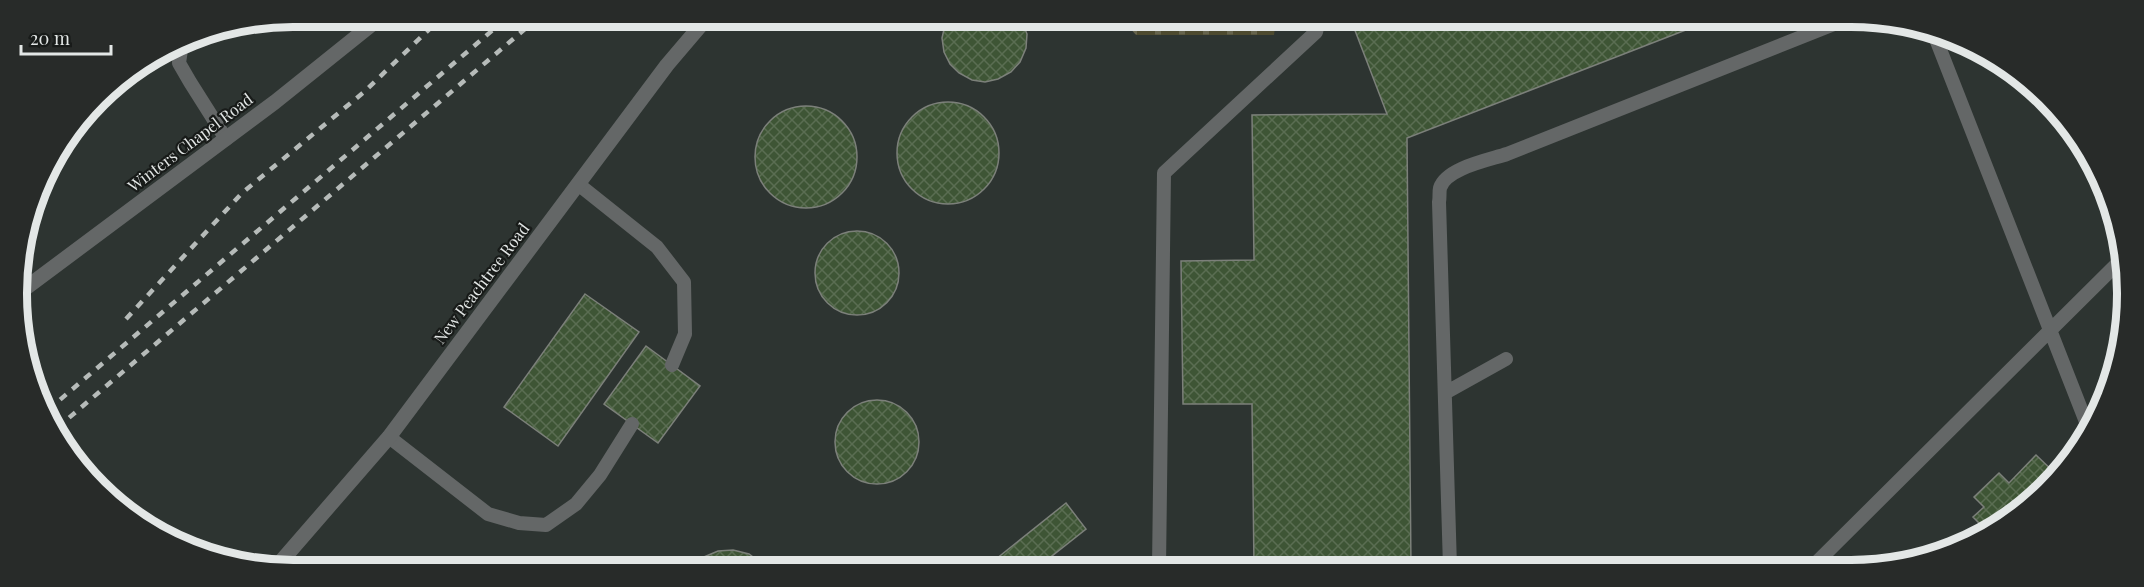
<svg xmlns="http://www.w3.org/2000/svg" width="2144" height="587" font-family="'Playfair Display',serif">
	<style>
		.cemetery { fill: url(#cemetery-stones) }
		.building { fill: url(#building-cross-hatch); stroke: #7c807a; stroke-width: 1.5 }
		.lines { fill: none; stroke-linecap: round; stroke-linejoin: round }
		.service { stroke: #646767; stroke-width: 14 }
		.tertiary { stroke: #646767; stroke-width: 15 }
		.rail { stroke: #b6bbb9; stroke-width: 4.5; stroke-dasharray: 8 8; stroke-linecap: butt }
		.labels { text-anchor: middle; dominant-baseline: central; stroke-width: 4.5; stroke-linejoin: round; paint-order: stroke }
		.street-label { font-size: 16px; fill: #e3e7e6; stroke: #181b19 }
		.rim { fill: none; stroke: #e3e7e6; stroke-width: 8 }
	</style>
	<defs>
		<pattern id="cemetery-stones" width="16" height="16" patternUnits="userSpaceOnUse" patternTransform="scale(1.5)"><rect width="16" height="16" fill="#4d4a2f"/><path d="M2 7V4a2 2 0 0 1 4 0v3zM10 15v-3a2 2 0 0 1 4 0v3z" fill="#66644d"/></pattern>
		<pattern id="building-cross-hatch" width="8" height="8" patternUnits="userSpaceOnUse" patternTransform="scale(1.5)"><rect width="8" height="8" fill="#3e5535"/><path d="M0 0l8 8M0 8l8-8" fill="none" stroke="#5a6d52"/></pattern>
	</defs>
	<rect width="100%" height="100%" fill="#2d3431"/>
	<path class="cemetery" d="M1122,19L1276,20L1274,35H1136Z"/>
	<path class="building" d="M948,19H1021L1027,34L1026,48L1020,62L1011,72L998,79L985,82L972,80L959,73L950,64L944,52L942,38L945,25Z
		M1351,20L1709,21L1407,138L1411,567H1254L1252,404H1183L1181,261L1254,260L1252,115L1387,114Z
		M897 153a51 51 0 1 1 102 0a51 51 0 1 1-102 0Z
		M755 157a51 51 0 1 1 102 0a51 51 0 1 1-102 0Z
		M815 273a42 42 0 1 1 84 0a42 42 0 1 1-84 0Z
		M585,294L639,332L558,446L504,407Z
		M646,346L700,386L658,443L604,404Z
		M835 442a42 42 0 1 1 84 0a42 42 0 1 1-84 0Z
		M2036,455L2056,474L2033,502L1988,532L1973,517L1984,507L1974,497L1999,473L2009,483Z
		M1066,503L1086,529L1038,567H986Z
		M733,550L749,554L765,566H694L704,557L718,551Z"/>
	<g class="lines">
		<path class="service" d="M1934,34L2090,432
			M190,37L182,43L179,63L190,82L226,139
			M578,184L657,247L684,282L685,334L672,365
			M1445,393L1506,359
			M389,437L488,514L519,523L546,525L576,504L600,475L632,424
			M1159,567L1164,173L1316,32L1319,20
			M1450,567L1439,202C1440,198 1439,192 1440,188C1446,168 1489,160 1507,154L1839,22
			M1811,568L2122,259"/>
		<path class="tertiary" d="M19,293L275,102L381,17
			M278,565L389,437L667,65L707,18"/>
		<path class="rail" d="M126,319L242,193L364,92L442,17
			M48,410L508,17
			M57,428L539,17"/>
	</g>
	<g class="labels">
		<g class="street-label">
			<text transform="translate(190 142) rotate(-37)">Winters Chapel Road</text>
			<text transform="translate(481 283) rotate(-53)">New Peachtree Road</text>
		</g>
	</g>
	<path d="M0 0H2144V587H0ZM293 27H1851A266 266 0 0 1 2117 293V294A266 266 0 0 1 1851 560H293A266 266 0 0 1 27 294V293A266 266 0 0 1 293 27Z" fill="#282b29" fill-rule="evenodd"/>
	<path class="rim" d="M293 27H1851A266 266 0 0 1 2117 293V294A266 266 0 0 1 1851 560H293A266 266 0 0 1 27 294V293A266 266 0 0 1 293 27Z"/>
	<path d="M21 45v9h90v-9" fill="none" stroke="#e3e7e6" stroke-width="3"/>
	<text x="30" y="45" font-size="18" fill="#e3e7e6" stroke="#181b19" stroke-width="4.5" paint-order="stroke">20 m</text>
</svg>
